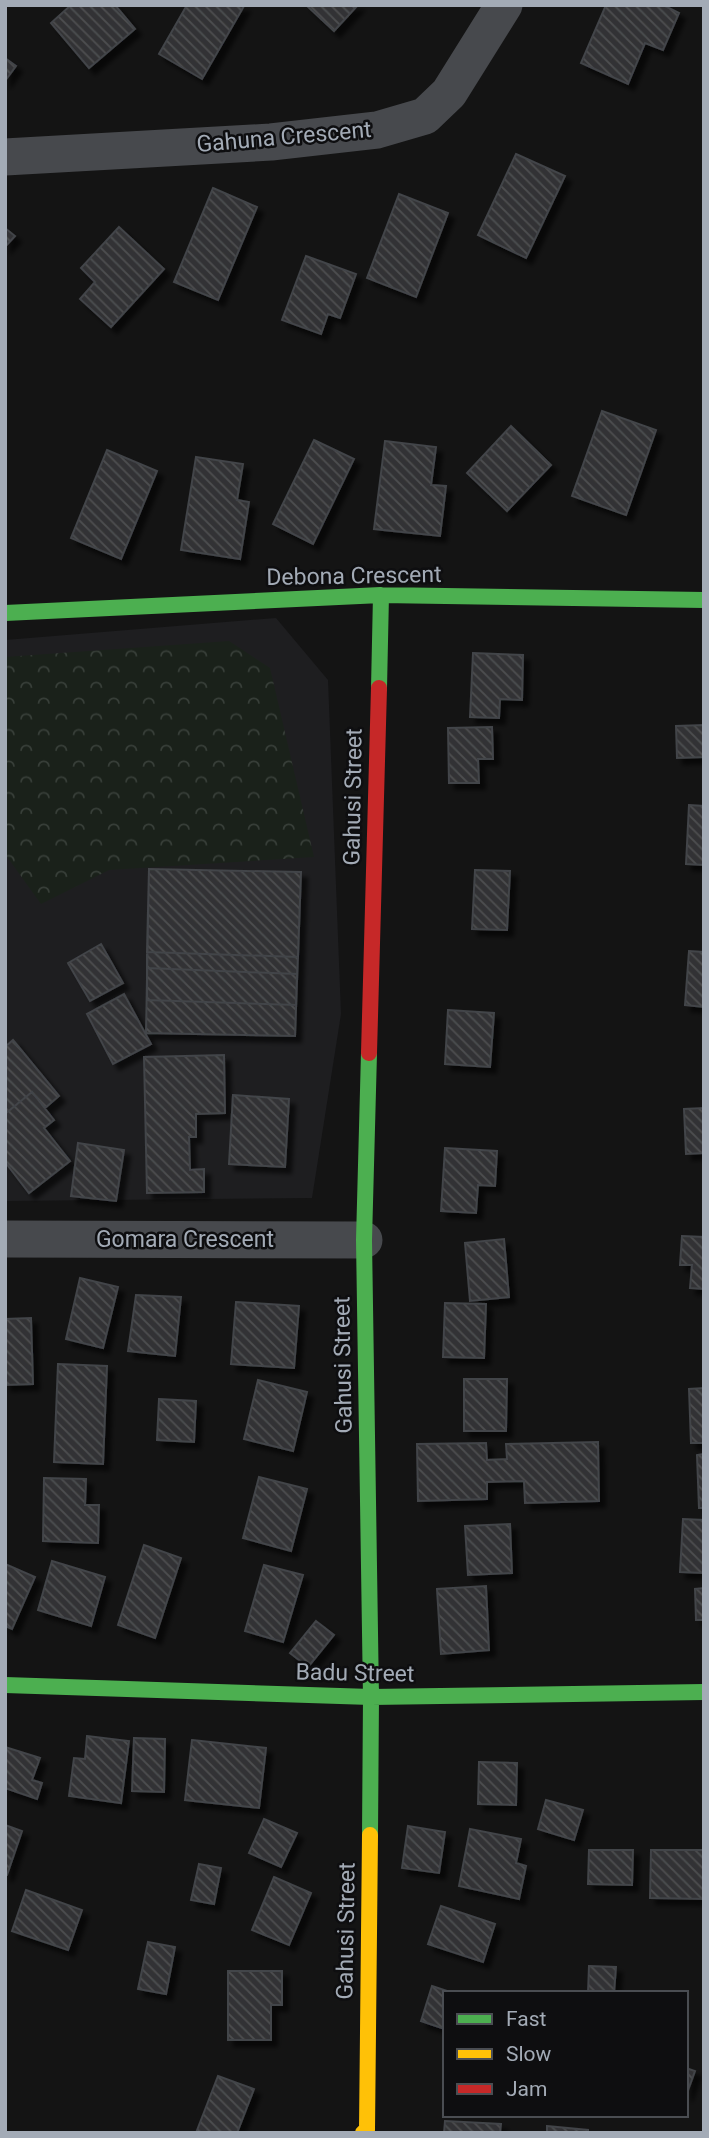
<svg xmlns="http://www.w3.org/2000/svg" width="709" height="2138" font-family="Roboto,sans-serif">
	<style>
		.built { fill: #1e1e20 }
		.park { fill: url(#park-crowns) }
		.building { fill: url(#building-back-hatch); stroke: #424448; stroke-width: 2; filter: url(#shadow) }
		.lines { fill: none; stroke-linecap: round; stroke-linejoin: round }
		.street { stroke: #47494d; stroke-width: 37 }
		.fast { stroke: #4caf50; stroke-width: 16 }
		.slow { stroke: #ffc107; stroke-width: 16 }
		.jam { stroke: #c62828; stroke-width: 16 }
		.labels { text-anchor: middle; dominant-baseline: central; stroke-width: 5; stroke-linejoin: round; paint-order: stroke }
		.street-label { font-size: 23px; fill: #a3abb6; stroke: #0e0e10 }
	</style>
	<defs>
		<pattern id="park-crowns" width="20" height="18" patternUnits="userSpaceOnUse" patternTransform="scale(1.75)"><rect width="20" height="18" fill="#1a211a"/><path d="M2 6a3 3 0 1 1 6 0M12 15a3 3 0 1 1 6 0" fill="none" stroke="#383f39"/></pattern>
		<pattern id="building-back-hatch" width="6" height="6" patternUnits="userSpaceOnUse" patternTransform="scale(1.75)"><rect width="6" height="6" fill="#333335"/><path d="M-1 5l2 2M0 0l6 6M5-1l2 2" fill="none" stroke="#4d4e50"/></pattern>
		<filter id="shadow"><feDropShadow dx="6" dy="6" stdDeviation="2" flood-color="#0009"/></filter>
	</defs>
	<rect width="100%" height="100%" fill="#141414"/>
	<path class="built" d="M276,618L328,680L341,1014L312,1198L5,1201V640Z"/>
	<path class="park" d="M229,641L270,668L314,857L109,870L41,904L5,854V657Z"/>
	<path class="building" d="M71,5H115L135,29L89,68L51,23Z
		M187,5L244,6L202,79L159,54Z
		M306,5H358L334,31Z
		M606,5H663L679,13L663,50L645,43L628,84L581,63Z
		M5,58L16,66L5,81Z
		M516,154L565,176L526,258L478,235Z
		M213,188L257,207L218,300L174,282Z
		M399,194L448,213L416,297L367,278Z
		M119,227L164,269L111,327L80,299L95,282L81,268Z
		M5,228L15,236L5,247Z
		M306,256L356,274L340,318L328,314L321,334L282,320Z
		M602,411L656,430L626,515L572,496Z
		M511,426L551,465L507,511L467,473Z
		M314,440L354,459L313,544L273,524Z
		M385,441L436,447L431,485L446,486L440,536L374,529Z
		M107,450L157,471L121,559L71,538Z
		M196,457L243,464L237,500L249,502L240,559L181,550Z
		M473,653L523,655L522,700L500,699L499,718L470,717Z
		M704,725V757L677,758L676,726Z
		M492,727L493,759H478L479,783H449L448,728Z
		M689,805L704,806V865L686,864Z
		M149,869L301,872L295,1036L146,1033Z
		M149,869L301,872L298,957L147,952Z
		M475,870L510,871L507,930L472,929Z
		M101,944L123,983L90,1001L68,963Z
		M689,951L704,952V1007L685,1005Z
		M147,952L298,957L297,974L147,968Z
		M147,968L297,974L296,1005L147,1000Z
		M124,994L151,1044L113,1064L87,1014Z
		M448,1010L494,1013L490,1067L445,1064Z
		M13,1040L59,1096L45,1108L32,1092L5,1114V1047Z
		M224,1055L225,1113L196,1114V1137H189L190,1170L204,1169V1192L147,1193L144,1057Z
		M32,1092L54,1120L44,1128L70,1161L29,1193L5,1162V1114Z
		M233,1095L289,1099L285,1167L229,1164Z
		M704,1108V1153L686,1154L684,1109Z
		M78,1143L124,1150L116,1201L71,1196Z
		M445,1148L497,1151L495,1186L478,1185L476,1213L441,1211Z
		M682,1236L704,1237V1289L690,1288L692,1265H680Z
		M504,1239L509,1297L470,1301L465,1243Z
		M80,1278L118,1287L103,1348L66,1339Z
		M136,1295L181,1297L175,1356L128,1351Z
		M236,1302L299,1306L294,1368L231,1364Z
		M445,1303L486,1304L484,1358L443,1357Z
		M31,1318L33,1384L5,1385V1319Z
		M58,1364L107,1366L103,1464L54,1462Z
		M464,1379H507L506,1431H464Z
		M258,1380L307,1392L293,1451L244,1439Z
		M704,1388V1443H691L689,1389Z
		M159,1399L196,1401L194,1442L157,1440Z
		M598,1442L599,1501L525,1503L524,1481L487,1482V1499L418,1501L417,1444L486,1443L487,1460L507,1459L506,1444Z
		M704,1454V1508H699L697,1455Z
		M259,1477L307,1489L291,1551L243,1538Z
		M44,1478L86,1479L85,1505H99L98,1543L43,1541Z
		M683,1519L704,1520V1573L680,1572Z
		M510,1524L512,1573L468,1575L465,1526Z
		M144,1545L181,1558L155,1638L118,1625Z
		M52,1561L105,1577L91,1626L38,1610Z
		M5,1564L35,1577L12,1629L5,1626Z
		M264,1565L303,1575L283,1642L245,1631Z
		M486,1586L489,1650L441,1654L437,1589Z
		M704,1588V1620H696L695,1589Z
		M316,1621L334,1635L308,1667L290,1653Z
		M87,1736L129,1741L121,1803L69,1796L74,1758L85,1759Z
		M134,1738L165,1739L164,1792L132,1791Z
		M192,1740L266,1748L259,1808L185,1800Z
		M5,1747L40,1758L32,1780L42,1783L37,1799L5,1788Z
		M479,1762L517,1763L516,1805L478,1804Z
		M546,1800L583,1810L574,1840L538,1829Z
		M264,1819L297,1833L281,1867L249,1853Z
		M5,1825L22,1831L7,1875H5Z
		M408,1826L445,1832L439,1873L402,1868Z
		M470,1829L521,1839L516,1863L526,1866L519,1899L459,1886Z
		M589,1850H633L632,1885L588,1884Z
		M651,1850H704V1899L650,1898Z
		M199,1864L221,1868L214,1904L191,1900Z
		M274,1877L311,1893L289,1945L252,1930Z
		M26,1890L82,1910L68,1950L12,1931Z
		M441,1906L495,1924L483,1962L428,1944Z
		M148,1942L175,1947L166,1994L138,1989Z
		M589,1966L616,1967L614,1993H588Z
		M228,1971H282V2005H271V2040H228Z
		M432,1986L453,1993H445V2029L421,2021Z
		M686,2068L695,2071L686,2096Z
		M218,2076L254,2089L237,2133H196Z
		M445,2121L501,2124L500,2133H444Z
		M547,2126L588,2130V2133H547Z"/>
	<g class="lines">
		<path class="street" d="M5,157L271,142L377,130L425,116L449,93L504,5
			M5,1239L364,1240"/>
		<path class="fast" d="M5,613L381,595L704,600
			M379,688L381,595
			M369,1053L364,1240L371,1697L370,1835
			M5,1685L371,1697L704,1692"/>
		<path class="slow" d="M363,2133L367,2130L370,1835"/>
		<path class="jam" d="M369,1053L379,688"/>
	</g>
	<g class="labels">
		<g class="street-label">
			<text transform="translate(284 137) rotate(-5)">Gahuna Crescent</text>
			<text transform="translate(354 576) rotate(-1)">Debona Crescent</text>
			<text transform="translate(353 797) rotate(-89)">Gahusi Street</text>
			<text x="185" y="1239">Gomara Crescent</text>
			<text transform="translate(343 1365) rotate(-91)">Gahusi Street</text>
			<text transform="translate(355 1673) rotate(1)">Badu Street</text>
			<text transform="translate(346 1931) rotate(-89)">Gahusi Street</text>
		</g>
	</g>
	<rect width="709" height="2138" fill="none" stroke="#a3abb6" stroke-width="14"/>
	<rect x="443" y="1991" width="245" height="126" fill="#0e0e10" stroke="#4a4d52" stroke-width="2"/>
	<rect x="457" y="2014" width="35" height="10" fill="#4caf50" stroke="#4a4d52" stroke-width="2"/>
	<text x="506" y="2026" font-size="21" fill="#a3abb6">Fast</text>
	<rect x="457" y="2049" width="35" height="10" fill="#ffc107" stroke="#4a4d52" stroke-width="2"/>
	<text x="506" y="2061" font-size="21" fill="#a3abb6">Slow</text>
	<rect x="457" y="2084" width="35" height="10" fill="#c62828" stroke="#4a4d52" stroke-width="2"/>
	<text x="506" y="2096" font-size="21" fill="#a3abb6">Jam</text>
</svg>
